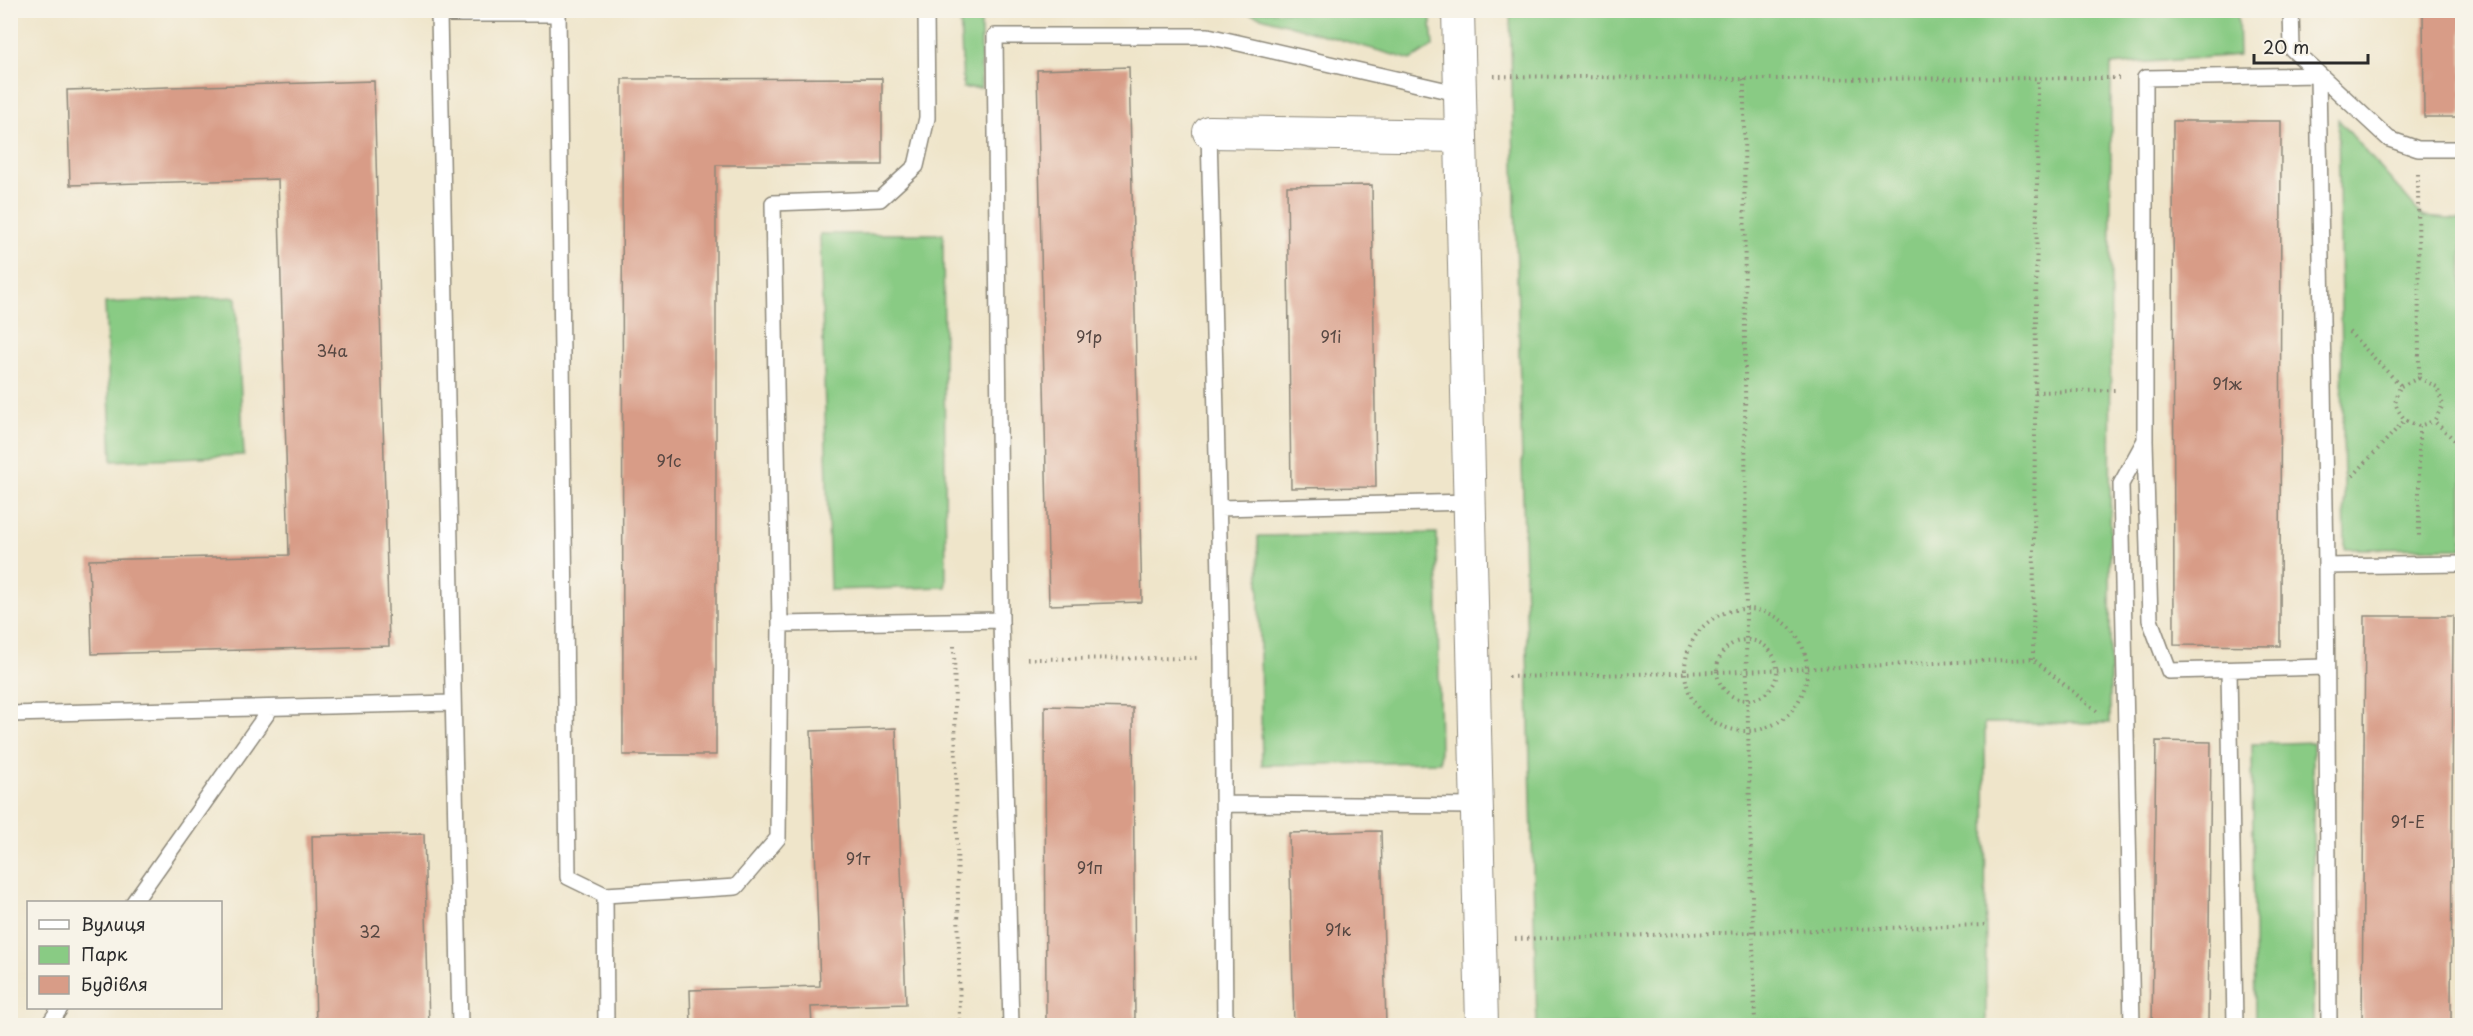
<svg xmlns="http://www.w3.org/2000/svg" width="2473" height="1036" font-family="'Playpen Sans',sans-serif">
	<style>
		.green { fill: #89cb84; stroke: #5a7b58; stroke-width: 1.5 }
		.building { fill: #d89c87 }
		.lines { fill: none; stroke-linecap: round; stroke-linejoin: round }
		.service-casing { stroke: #8d887a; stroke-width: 18 }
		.minor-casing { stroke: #8d887a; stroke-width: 34 }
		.path { stroke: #8d887a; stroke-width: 4; stroke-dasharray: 1.5 4.5; stroke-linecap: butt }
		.service { stroke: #fff; stroke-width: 15 }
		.minor { stroke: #fff; stroke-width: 32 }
		.labels { text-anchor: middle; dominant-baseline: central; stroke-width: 4.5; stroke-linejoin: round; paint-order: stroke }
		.number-label { font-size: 16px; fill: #564742 }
	</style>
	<rect width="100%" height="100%" fill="#f7f3e8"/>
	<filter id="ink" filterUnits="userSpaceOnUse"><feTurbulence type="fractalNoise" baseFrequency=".0167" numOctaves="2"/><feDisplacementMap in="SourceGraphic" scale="12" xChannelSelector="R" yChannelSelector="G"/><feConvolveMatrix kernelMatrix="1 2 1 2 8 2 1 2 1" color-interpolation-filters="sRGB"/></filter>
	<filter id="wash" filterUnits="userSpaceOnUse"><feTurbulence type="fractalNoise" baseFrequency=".008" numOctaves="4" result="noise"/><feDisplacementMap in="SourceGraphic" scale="24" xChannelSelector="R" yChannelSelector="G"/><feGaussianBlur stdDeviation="1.35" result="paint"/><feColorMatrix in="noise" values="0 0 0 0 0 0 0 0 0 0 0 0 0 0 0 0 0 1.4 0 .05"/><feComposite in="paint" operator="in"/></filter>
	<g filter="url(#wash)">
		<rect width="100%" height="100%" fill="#efe5ca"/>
		<path class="green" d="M960,11H987L981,18V88H963Z
			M1240,11H1430L1433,46L1411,60Z
			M1510,11H2238L2239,55L2111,65L2110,723H1985L1986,1025H1537Z
			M2338,119L2423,217L2462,220V548L2345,549Z
			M820,234H943L946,587L830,590Z
			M236,297L244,455L112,461L105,303Z
			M1437,533L1440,762L1262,765L1258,536Z
			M2313,742V1025H2255L2252,744Z"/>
		<g id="blocks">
			<path class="building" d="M2423,10H2462V117H2424Z
				M1129,67L1142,602L1049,605L1037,70Z
				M882,78V165H716V755H623L622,79Z
				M374,81L389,646L92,654L89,560L289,555L278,179L70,185L67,90Z
				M2173,121H2281L2280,646L2174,645Z
				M1372,185L1376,487L1291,488L1287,186Z
				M2365,616H2453L2451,1026H2362Z
				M1045,706L1133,708L1135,1026H1046Z
				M896,728L906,1004L811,1007L812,1026H691L690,990L820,986L811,731Z
				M2156,741L2211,742L2208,1026H2152Z
				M1381,831L1386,1026H1294L1289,833Z
				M424,834L429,1026H316L312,836Z"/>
		</g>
	</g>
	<g filter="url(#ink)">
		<use href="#blocks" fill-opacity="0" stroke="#8d887a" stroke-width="1.5"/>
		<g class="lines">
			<g class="service-casing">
				<path id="service" d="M558,10L568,877L605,895
					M2291,10L2292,49L2389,139L2418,149H2462
					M1209,132L1222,658L1225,1026
					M2145,441L2150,620L2169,671L2326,667
					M1219,508L1471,502
					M2326,566L2329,1026
					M780,624L1001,620
					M2229,670L2235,1026
					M10,714L453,703
					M1224,804L1476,806
					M134,902L271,708
					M48,1026L60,1008
					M460,1026L439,14H558
					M606,1026L605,895L736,887L778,838L780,624L773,203L880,199L916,166L927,118L926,10
					M1011,1026L1001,620L995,36H1208L1461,94
					M2132,1026L2121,484L2145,440V78L2318,75L2326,566L2462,564"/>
			</g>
			<g class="minor-casing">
				<path id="minor" d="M1458,10L1482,1026
					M1209,132L1461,136"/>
			</g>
			<path class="path" d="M1494,76L1744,79L2119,78
				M1744,79L1746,640L1755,1026
				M2418,174L2419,378L2437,387L2443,405L2434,421L2462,447
				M2349,332L2401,386C2392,400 2395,407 2405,420
				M2401,386L2419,378
				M2035,392L2118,390
				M2419,426V540
				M2353,476L2405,420L2419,426L2434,421
				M1685 670a61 61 0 1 1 122 0a61 61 0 1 1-122 0Z
				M1717 670a30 30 0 1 1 60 0a30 30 0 1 1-60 0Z
				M954,646L960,1026
				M1027,659L1197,658
				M2033,659L2038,79
				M1508,677L1717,672L2033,659L2099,713
				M1515,939L1985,925"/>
			<use href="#service" class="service"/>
			<use href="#minor" class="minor"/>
		</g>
	</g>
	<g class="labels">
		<g class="number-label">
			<text x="1089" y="336">91р</text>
			<text x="1331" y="336">91і</text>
			<text x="332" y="350">34а</text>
			<text x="2227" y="383">91ж</text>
			<text x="669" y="460">91с</text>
			<text x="2408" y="821">91-Е</text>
			<text x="858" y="858">91т</text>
			<text x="1090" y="867">91п</text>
			<text x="1338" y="929">91к</text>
			<text x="370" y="931">32</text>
		</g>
	</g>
	<rect width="2473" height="1036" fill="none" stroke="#f7f3e8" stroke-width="36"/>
	<rect x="27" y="901" width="195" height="108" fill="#f7f3e8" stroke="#a5a39c" stroke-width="1.5"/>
	<rect x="39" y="920" width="30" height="9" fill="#ffffff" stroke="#a5a39c" stroke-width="1.5"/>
	<text x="81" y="931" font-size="18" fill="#2b2b2b">Вулиця</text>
	<rect x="39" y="946" width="30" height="18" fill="#89cb84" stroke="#a5a39c" stroke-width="1.5"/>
	<text x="81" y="961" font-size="18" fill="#2b2b2b">Парк</text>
	<rect x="39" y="976" width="30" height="18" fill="#d89c87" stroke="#a5a39c" stroke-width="1.5"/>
	<text x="81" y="991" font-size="18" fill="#2b2b2b">Будівля</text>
	<path d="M2254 54v9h114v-9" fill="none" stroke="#2b2b2b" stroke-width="3"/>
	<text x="2263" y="54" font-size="18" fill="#2b2b2b" stroke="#f7f3e8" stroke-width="4.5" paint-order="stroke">20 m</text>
</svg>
